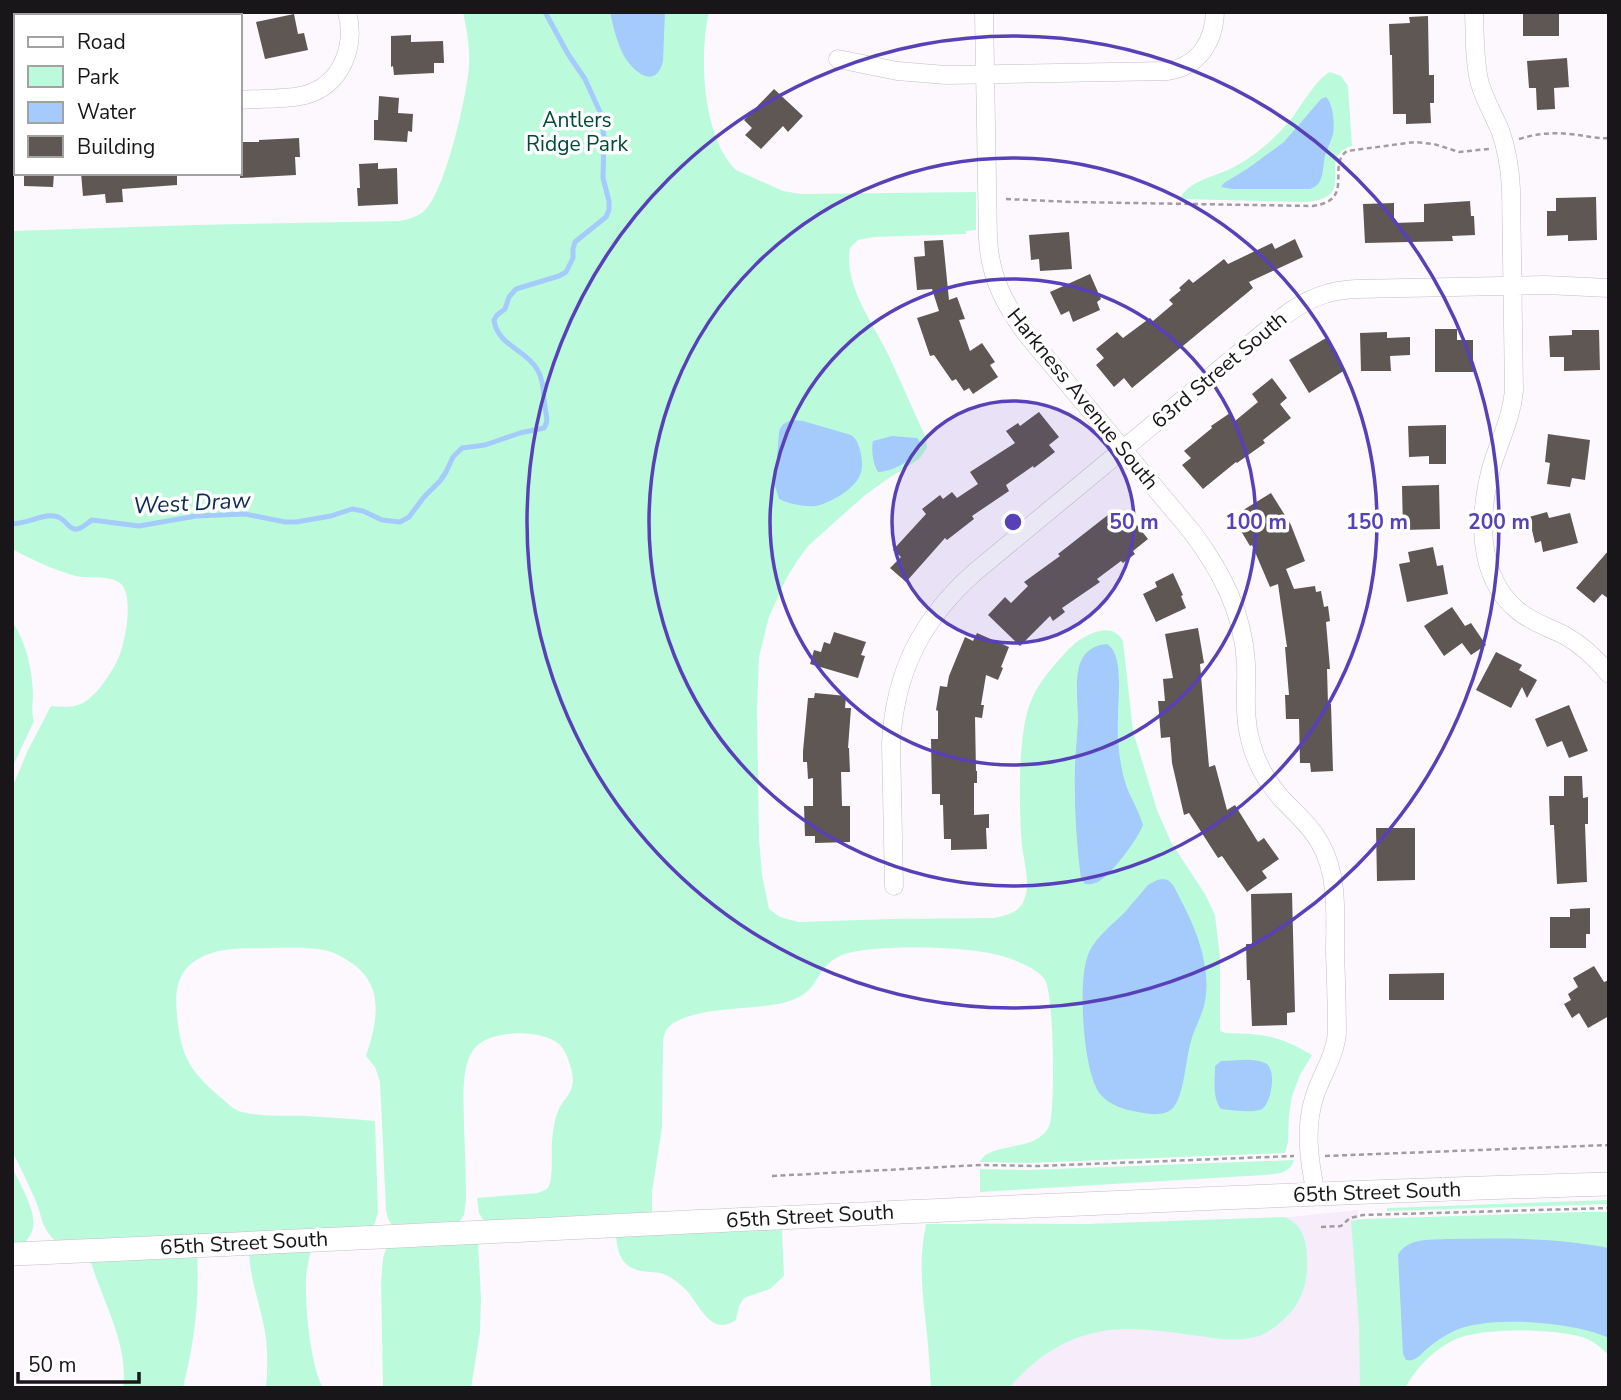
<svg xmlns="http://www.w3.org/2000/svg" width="1621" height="1400" font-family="'Nunito Sans',sans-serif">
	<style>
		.built { fill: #f6ecfa }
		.green { fill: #bbfbdc }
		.water { fill: #a5cbfd }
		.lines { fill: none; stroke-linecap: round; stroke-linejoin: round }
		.stream { stroke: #a5cbfd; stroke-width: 5 }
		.building { fill: #5e5753 }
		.minor-casing { stroke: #c3bec5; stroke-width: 19 }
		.tertiary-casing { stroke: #c3bec5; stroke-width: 24 }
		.path { stroke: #a09da1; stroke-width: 2.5; stroke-dasharray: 5 3.5; stroke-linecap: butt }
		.minor { stroke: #fff; stroke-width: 18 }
		.tertiary { stroke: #fff; stroke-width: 23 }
		.ring { fill: none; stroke: #5840b8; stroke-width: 3.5 }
		.labels { text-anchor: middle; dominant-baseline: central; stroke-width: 7; stroke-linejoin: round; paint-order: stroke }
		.park-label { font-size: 21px; fill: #004c33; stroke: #fff }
		.street-label { font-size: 21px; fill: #181619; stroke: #fff }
		.water-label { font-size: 23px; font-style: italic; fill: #0d2c53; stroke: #fff }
		.centre { fill: #5840b8; stroke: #fff; stroke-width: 3.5 }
		.ring-label { font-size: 21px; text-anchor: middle; font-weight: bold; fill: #5840b8; stroke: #fff; stroke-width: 7; stroke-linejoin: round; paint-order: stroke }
	</style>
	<rect width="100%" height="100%" fill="#fdf8fe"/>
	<path class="built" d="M1358,1210L1363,1388H942L975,1223L1087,1224L1290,1217Z"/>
	<path class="green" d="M12,12H224L225,16H16V75L12,69Z
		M463,12H709C699,56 702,137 736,170L783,191L801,194L976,192V230L966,231V234L874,237L858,240L850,248C844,286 872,321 888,354C901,382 913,410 926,438L927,448L919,459L886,480L864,496L809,545L797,561L786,579L769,617L759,657L757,710L759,839L762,875L769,909L780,917L799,922L891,919L994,918C1006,915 1019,913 1024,900C1031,884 1024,862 1022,846C1019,811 1017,733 1031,701C1037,686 1047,673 1058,661C1066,652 1074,642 1086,636C1099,629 1115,626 1123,641L1133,731L1157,810L1171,842L1205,894L1215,915L1220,957V1031L1226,1033C1264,1034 1278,1035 1312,1055L1300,1075L1292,1096L1289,1115L1288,1142L1285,1153L1027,1163L980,1162C987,1144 1026,1150 1041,1136C1045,1133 1049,1128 1050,1123C1055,1104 1054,996 1045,980C1036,965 999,954 983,952C953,947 866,944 840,956C827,962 822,971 815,982C804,1000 783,1004 764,1006C741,1009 682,1009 667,1029C664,1033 663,1039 663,1044L662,1127L652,1192V1215L485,1223L479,1213L477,1198L538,1193C540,1192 545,1190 547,1189C554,1182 551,1152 552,1142C553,1131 554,1121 558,1111C565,1095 576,1093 572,1073C570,1063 566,1051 559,1044C541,1029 495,1030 478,1045C474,1048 471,1053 469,1058C461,1079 464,1104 464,1126C465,1151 466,1176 466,1201L464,1215L458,1224L393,1227L388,1219L386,1210L380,1082L375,1067L366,1056C377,1023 385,987 353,964C344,958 335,952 324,950C307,947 288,948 271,948C246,949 220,946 198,959C176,972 175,992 177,1015C181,1056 189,1070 220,1097C227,1102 233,1110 242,1112C262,1117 285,1115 306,1116C329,1117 352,1119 375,1121L378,1213L373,1228L56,1242C39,1224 43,1217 34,1197C27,1182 20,1166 12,1151V788L28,750L51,706C62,707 73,708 83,703C97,695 110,675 117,661C125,646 135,595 120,583C107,574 87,580 72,575C51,569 31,559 12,549V231L195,225L399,221C409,219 417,217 424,211C445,193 467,95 469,66C470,47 467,31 463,12Z
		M1330,72L1341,76L1348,86L1352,146C1314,157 1361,198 1306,202L1180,199C1188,181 1213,177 1230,169C1254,157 1275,139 1292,118C1302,105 1316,79 1330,72Z
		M12,621C26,642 32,668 33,693C33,702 31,712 34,721L12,768Z
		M1294,1160C1291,1173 1277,1174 1265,1175L980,1192V1169L1028,1170Z
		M12,1167C19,1182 37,1212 33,1228C32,1234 28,1239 24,1243L12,1244Z
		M1609,1200V1204L1387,1211V1208Z
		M1581,1212H1609V1355C1602,1349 1595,1342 1587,1339C1561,1328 1479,1327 1454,1340C1432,1351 1417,1367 1405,1388H1360L1359,1325L1351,1221L1363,1219Z
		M1283,1217C1303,1222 1307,1242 1307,1260C1308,1282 1302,1303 1285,1318C1277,1326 1269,1332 1259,1336C1239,1342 1220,1339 1200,1336C1167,1332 1131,1325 1098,1332C1062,1339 1033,1360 1009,1388H931C930,1373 929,1359 928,1344C924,1303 917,1265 926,1224H1087Z
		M782,1229L784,1276L770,1289L744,1298L739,1306L736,1320C709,1339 698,1299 683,1287C676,1281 669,1275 660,1273C647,1271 634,1273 624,1262C618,1254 617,1245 616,1236Z
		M478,1242L481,1298L480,1332L471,1388H383L381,1282L383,1258L387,1246Z
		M311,1250C309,1259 307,1268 306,1277C305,1305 310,1364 323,1388H266C268,1366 268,1343 263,1322C258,1298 250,1277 249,1252Z
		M197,1254C200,1300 194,1344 183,1388H123C129,1343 102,1301 90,1259Z"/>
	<path class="water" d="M610,12H665L663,61C656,90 634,73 624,56C617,43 613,26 610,12Z
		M1326,97C1333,103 1335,124 1333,134C1331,142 1327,148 1325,156C1322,168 1325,185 1310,189H1232L1221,187L1224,183L1247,169L1284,142L1321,99Z
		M792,420L803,421L851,435C858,440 859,446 861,454C862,461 863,468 860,475C855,489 830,503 816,506C805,507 789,504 779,499L775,486L779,432C781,425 784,423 792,420Z
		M892,436L917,438L920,442C918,458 894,472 878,472C873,464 871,450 873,441Z
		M1107,644C1124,654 1118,697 1118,716C1117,739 1119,763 1126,785C1131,799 1139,811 1143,825C1138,839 1113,872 1101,880C1095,884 1091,885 1085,884L1081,879C1076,841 1074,803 1075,765C1076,750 1077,735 1078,721C1078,702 1074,678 1081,661C1086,650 1095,645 1107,644Z
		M1163,879L1168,880L1173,885C1192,920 1214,964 1204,1006C1201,1018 1194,1029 1191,1041C1186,1057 1184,1097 1173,1108C1164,1117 1149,1114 1138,1112C1125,1110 1109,1105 1100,1094C1083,1072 1078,984 1087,958C1092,940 1111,926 1124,913C1132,904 1140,894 1148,885L1157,880Z
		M1221,1061C1234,1061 1253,1057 1265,1063C1278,1068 1271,1107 1260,1110C1248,1113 1233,1110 1221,1109C1212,1097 1215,1080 1215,1066Z
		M1445,1239C1500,1238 1554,1237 1609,1248V1338C1575,1322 1486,1314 1452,1332C1444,1336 1436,1341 1429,1347C1424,1351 1418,1359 1412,1360C1410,1361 1408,1360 1406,1360L1403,1354L1398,1255C1407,1238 1429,1240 1445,1239Z"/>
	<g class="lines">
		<path class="stream" d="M12,524C26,523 35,518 47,516C66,513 67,531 77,529C82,529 87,523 92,520L139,526L196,516L245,514L285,522H296L331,516L352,509L363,511L382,520L400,522L409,517L424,497L440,481L446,472L453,457L462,448L485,445L520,433L544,428C549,421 546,415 545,407C543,394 544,380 537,369C526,350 497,345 494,320L497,315L505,309L509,297L516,289L559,276L566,272L573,258V249L575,242L601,221L606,217L609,210V201L603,178L604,137L600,112L585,79L568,54L545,12"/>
	</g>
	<path class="building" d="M1523,12H1559V36H1523Z
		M294,14L298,34L304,33L308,50L265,59L256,22Z
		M1428,16L1429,75H1434V103H1430L1431,123L1406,124V114H1393L1392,55H1390L1389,24L1410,23L1409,17Z
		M411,35V42L443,41L444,63H434V73L394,75L393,66L391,67V36Z
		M1567,58L1569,87L1554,88L1555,109L1537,110L1536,88H1529L1527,61Z
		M774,89L803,116L788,132L783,126L761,149L745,135L752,128L744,120Z
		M379,96L399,98L398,113L413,114L412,132L408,131L407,142L374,140V120H378Z
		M299,138L300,157H295L296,175L240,178V142H259V140Z
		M378,163V169L397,168L398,204L358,206L357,188H360L359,164Z
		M24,173H54L53,187L24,186Z
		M81,173H177V185L122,189L123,202L106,203L105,194L83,196Z
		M1596,197L1597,240L1568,241V235L1547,236V211H1556V198Z
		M1470,201L1471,216H1474L1475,235L1452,236L1453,241L1365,243L1363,204L1394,203V223L1424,222V204Z
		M1069,232L1072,269L1040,271L1039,259L1031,260L1029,235Z
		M1295,239L1303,257L1249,282L1253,288L1132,388L1124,378L1114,387L1096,365L1104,358L1096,349L1117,332L1123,338L1150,318L1153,321L1173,304L1169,300L1181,290L1179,288L1189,279L1193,283L1224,259L1228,264L1272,243L1275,249Z
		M943,240L949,300L957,297L965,319L959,320L970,351L982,343L995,362L990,365L998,377L973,394L969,388L964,391L956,379L952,381L934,355L930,356L917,318L939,311L932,289L917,290L914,257L925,256L924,241Z
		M1090,274L1101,299L1097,302L1100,310L1073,322L1069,311L1061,315L1050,292Z
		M1435,329H1457V340H1473V372H1435Z
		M1572,330H1599L1600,370L1564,371V357H1550L1549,336L1572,335Z
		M1387,332V338L1410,337V355L1390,356L1391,371H1361L1360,333Z
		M1326,338L1345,370L1309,393L1289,360Z
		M1272,378L1287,398L1280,404L1291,418L1263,440L1265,443L1237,463L1236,462L1203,489L1182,465L1191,458L1184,451L1212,428L1211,426L1230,413L1235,421L1258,402L1252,394Z
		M1039,412L1059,437L1049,445L1055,452L1034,468L1033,466L1006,485L1009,491L972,516L974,519L947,540L945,538L906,582L890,568L901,557L893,550L926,514L922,509L940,495L943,499L952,492L957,498L978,484L970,472L1015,443L1006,431L1018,423L1020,426Z
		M1446,425V464H1429V456L1409,457L1408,426Z
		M1548,434L1590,440L1585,480L1572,478L1570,487L1547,484L1550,463L1545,462Z
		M1439,485L1440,529L1403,530L1402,486Z
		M1271,493L1291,525L1305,561L1286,569L1294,589L1315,586L1316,592L1321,591L1324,607L1328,606L1330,621L1326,622L1330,669H1327L1328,704H1331L1333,771L1311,772L1310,763H1300L1299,719H1286L1285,695H1289L1285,647H1287L1278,584L1270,587L1252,545L1250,546L1238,526L1245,521L1240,512Z
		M1113,511L1120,520L1128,514L1148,539L1133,551L1135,554L1123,563L1121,561L1097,579L1100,582L1062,608L1065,612L1053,621L1050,616L1020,646L988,615L1005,597L1011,603L1028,586L1024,582L1060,556L1058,554Z
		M1547,512L1549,518L1570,513L1578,543L1543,552L1541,541L1535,543L1529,517Z
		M1433,547L1437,566L1443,565L1448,594L1407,602L1399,564L1410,562L1408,552Z
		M1609,550V599L1602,594L1594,603L1576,588Z
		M1173,573L1183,595L1181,596L1186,608L1156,622L1143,594L1157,587L1155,582Z
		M1452,607L1465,626L1471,623L1486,645L1471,655L1462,643L1444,656L1424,626Z
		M1198,628L1204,663L1200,664L1209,767L1215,765L1227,810L1235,805L1258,842L1264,838L1279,859L1262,871L1267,878L1247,892L1222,856L1218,858L1189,813L1184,815L1172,763L1170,737L1161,738L1158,701H1165L1163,679L1173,678L1165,634Z
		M834,632L866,642L861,655L865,656L858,678L810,664L814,650L821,652L824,642L830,644Z
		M977,633L1009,647L1001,667L1003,668L998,680L986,675L981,705H984L982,718L975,717L976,771H977V783H974V815L989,814V828H986L987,849L951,850V839H944L943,805H940V794H932L931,739H938V711L936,710L940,686L947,687L949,676L965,637L973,641Z
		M1496,652L1522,665L1519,670L1537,680L1527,698L1522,687L1511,708L1476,690Z
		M815,693L846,696L845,708H851L848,748H849L850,772H841L842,806H850V842L815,843V836H805L804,806H813V778L808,779L807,762H803V751L808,698H814Z
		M1569,705L1588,751L1569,758L1562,741L1547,747L1535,719Z
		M1564,776H1582L1583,798L1588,797V824H1585L1587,882L1557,884L1554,825H1550L1549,796H1564Z
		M1376,828H1415V880L1377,881Z
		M1292,893L1295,1012L1287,1013V1025L1252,1026L1250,980H1247L1246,944H1252L1251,894Z
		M1590,908V934H1586V948H1550V917H1570V909Z
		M1594,966L1604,982L1609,980V1016L1588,1028L1579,1013L1572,1018L1564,1004L1571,1000L1568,994L1578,987L1573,978Z
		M1444,973V1000H1389V974Z"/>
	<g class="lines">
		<g class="minor-casing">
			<path id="minor" d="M984,12L988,239C990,277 1005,306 1028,336L1192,532C1222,572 1243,613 1246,663C1247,691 1243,715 1251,743C1256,763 1268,783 1282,799C1295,813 1310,825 1320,843C1339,876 1335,916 1335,953C1336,979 1337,1006 1337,1033C1335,1056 1322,1074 1315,1095C1304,1128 1309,1161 1316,1194
				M1474,12C1475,36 1474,61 1480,84C1485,100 1493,114 1500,130C1507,149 1510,169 1511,189L1514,391C1511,420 1499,441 1491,469C1479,515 1476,575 1517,610C1531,622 1548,627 1564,635C1582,645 1596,658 1609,674
				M838,59L897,71L946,75L1167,71C1198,67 1214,42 1215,12
				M12,88L16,92
				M240,100C261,98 285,100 305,95C342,85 356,46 347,12
				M894,886L891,743C895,671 922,619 975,572L1284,316C1306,299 1328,290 1356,289L1545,285L1609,288"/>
		</g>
		<g class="tertiary-casing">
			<path id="tertiary" d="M12,1254C544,1231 1076,1200 1609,1184"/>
		</g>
		<path class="path" d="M1519,139C1535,134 1552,132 1569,134C1583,135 1595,139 1609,138
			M1006,199L1072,202L1313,206C1356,200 1326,166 1347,151L1415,142L1434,144L1459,152L1489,149
			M1325,1156L1609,1145
			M772,1176L980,1165L1038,1166L1294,1156
			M1321,1227L1341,1226L1350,1218L1363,1215L1609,1208"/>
		<use href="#minor" class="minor"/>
		<use href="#tertiary" class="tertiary"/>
	</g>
	<circle cx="1013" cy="522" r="121" fill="#5840b8" fill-opacity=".12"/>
	<g class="ring">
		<circle cx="1013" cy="522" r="121"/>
		<circle cx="1013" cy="522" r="243"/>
		<circle cx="1013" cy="522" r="364"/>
		<circle cx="1013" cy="522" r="486"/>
	</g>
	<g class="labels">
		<g class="park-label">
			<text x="577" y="120">Antlers<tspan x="577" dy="24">Ridge Park</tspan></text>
		</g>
		<g class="street-label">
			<text transform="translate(1219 370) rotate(-40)">63rd Street South</text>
			<text transform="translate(1083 399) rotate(51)">Harkness Avenue South</text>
			<text transform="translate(1377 1192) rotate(-2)">65th Street South</text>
			<text transform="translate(810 1216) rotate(-3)">65th Street South</text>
			<text transform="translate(244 1243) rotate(-3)">65th Street South</text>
		</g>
		<g class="water-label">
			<text transform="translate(192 503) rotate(-3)">West Draw</text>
		</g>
	</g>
	<circle cx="1013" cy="522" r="10" class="centre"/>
	<g class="ring-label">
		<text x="1134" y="529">50 m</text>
		<text x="1256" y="529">100 m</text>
		<text x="1377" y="529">150 m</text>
		<text x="1499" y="529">200 m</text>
	</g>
	<rect width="1621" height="1400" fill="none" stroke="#181619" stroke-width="28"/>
	<rect x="14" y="14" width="228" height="161" fill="#ffffff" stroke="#a3a2a3" stroke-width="2"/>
	<rect x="28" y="37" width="35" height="10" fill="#ffffff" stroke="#a3a2a3" stroke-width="2"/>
	<text x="77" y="49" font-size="21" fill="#181619">Road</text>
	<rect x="28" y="66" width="35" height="21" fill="#bbfbdc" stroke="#a3a2a3" stroke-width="2"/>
	<text x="77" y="84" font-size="21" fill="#181619">Park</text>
	<rect x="28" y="102" width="35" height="21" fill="#a5cbfd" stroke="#a3a2a3" stroke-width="2"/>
	<text x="77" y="119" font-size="21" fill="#181619">Water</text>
	<rect x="28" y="136" width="35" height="21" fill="#5e5753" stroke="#a3a2a3" stroke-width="2"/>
	<text x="77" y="154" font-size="21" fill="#181619">Building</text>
	<path d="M18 1372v10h121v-10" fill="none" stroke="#181619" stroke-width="3.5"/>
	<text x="28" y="1372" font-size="21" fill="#181619" stroke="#ffffff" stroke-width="5" paint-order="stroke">50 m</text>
</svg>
